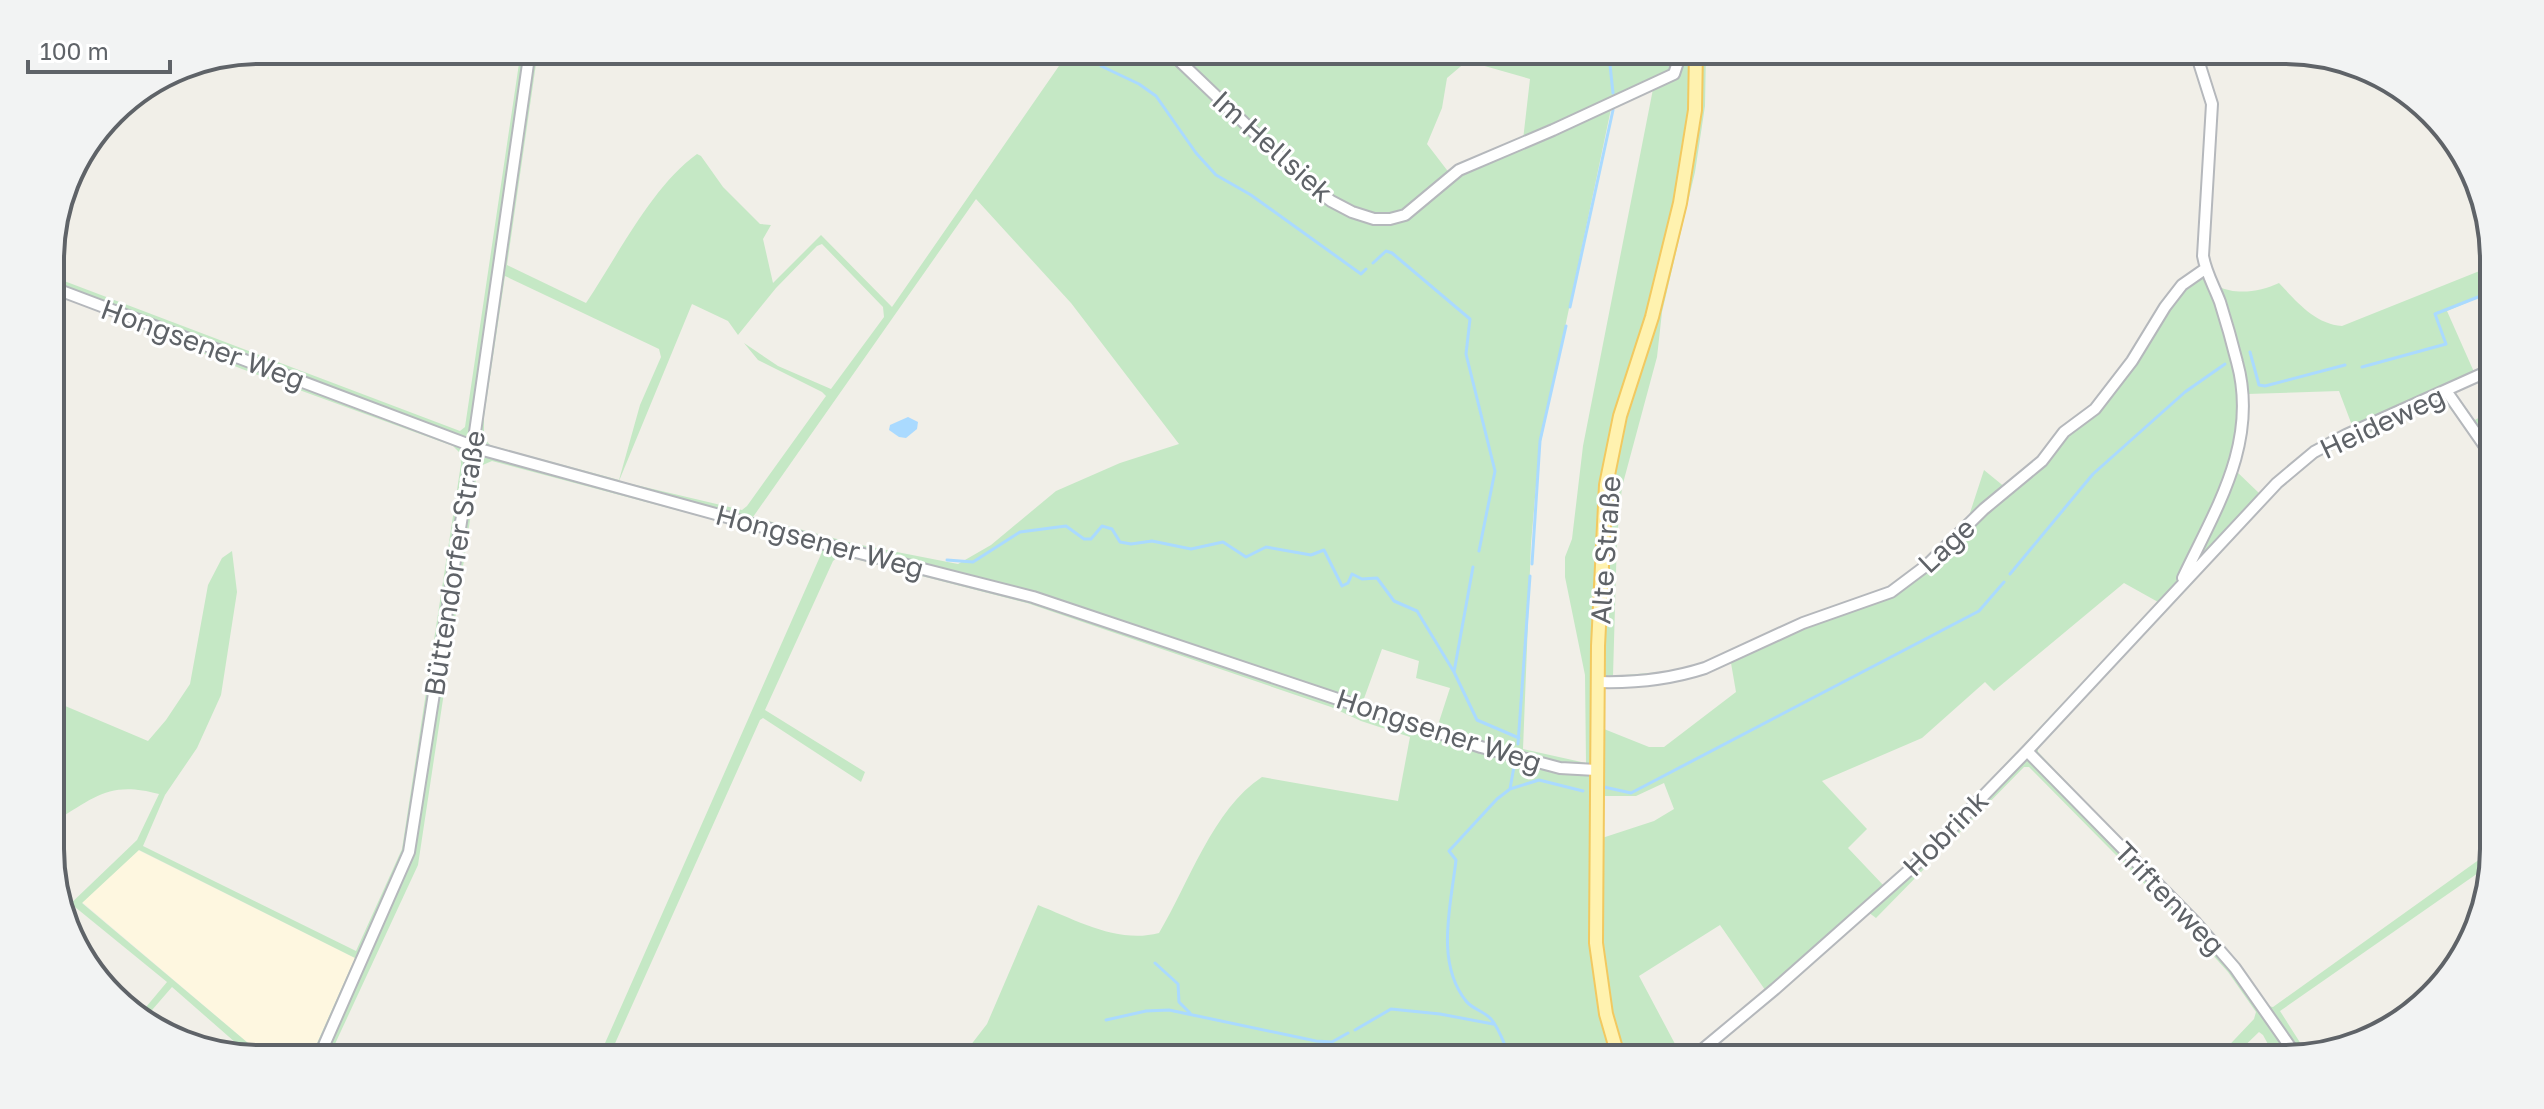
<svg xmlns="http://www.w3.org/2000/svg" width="2544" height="1109" font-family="'Golos Text',sans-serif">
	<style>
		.commercial { fill: #fef7e0 }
		.green { fill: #c5e8c5; fill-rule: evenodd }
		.water { fill: #aadaff }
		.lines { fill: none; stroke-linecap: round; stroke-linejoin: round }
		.stream { stroke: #aadaff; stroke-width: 3 }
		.minor-casing { stroke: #b5b8bc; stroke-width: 14 }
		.major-casing { stroke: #f2c960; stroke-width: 16 }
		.minor { stroke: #fff; stroke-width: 10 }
		.major { stroke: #fff2af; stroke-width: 12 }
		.labels { text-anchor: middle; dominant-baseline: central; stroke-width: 6; stroke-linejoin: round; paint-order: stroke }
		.street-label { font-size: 28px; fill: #5f6368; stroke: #fff }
		.rim { fill: none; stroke: #5f6368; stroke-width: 4 }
	</style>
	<rect width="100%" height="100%" fill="#f1efe8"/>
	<path class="commercial" d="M138,850L355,958L310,1059H267L82,902Z"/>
	<path class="green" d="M521,50H538L507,265L586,303C617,257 652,186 697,154L701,156L723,187L760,224L771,225L763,239L773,283L821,235L892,307L1070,50H1461L1467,60L1474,50H1706L1705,106L1695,172L1662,312L1657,357L1622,487L1617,537L1613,676L1685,670L1705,664L1801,618L1888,587L1925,560L1967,522L1984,470L2006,488L2082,418L2128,363L2147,326L2178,283L2202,268C2214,298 2254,295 2279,283C2297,302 2315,324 2342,326L2492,266V292L2447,311L2478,381L2454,393L2473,421L2493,410V463L2445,402L2416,411L2317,457L2271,497L2038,746V752L2199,920L2267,1006L2273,1007L2494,849L2491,864L2280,1011L2308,1055L2297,1059H2276L2263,1035L2259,1032L2231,1059H2216L2254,1019L2256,1012L2228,972L2191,931L2029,767H2024L1876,918L1868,912L1770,997L1720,925L1639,976L1683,1059H1152L1145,1055L1103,1050L1087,1059H960L987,1024L1038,905C1076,920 1118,944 1159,933C1189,883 1213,809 1262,777L1398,801L1410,737L1361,721L1331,707L1027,603L840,555L833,561L765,710L865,772L861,782L763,718L760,720L608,1059H598L822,552L815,547L492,461L478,467L418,865L328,1059H310L355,958L139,850L82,903L267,1059L252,1057L172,987L146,1017L141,1013L167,982L75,907L67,914L65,909L137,840L159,794C111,781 96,796 57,820L52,819L51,700L148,741L166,720L190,684L208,585L222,558L232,551L237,592L221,695L197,748L165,795L143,846L356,951L402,849L461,464L460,453L453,446L242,369L51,292V276L460,431L465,427ZM1467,61L1530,79L1523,140L1450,174L1427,144L1442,108L1447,78ZM1653,89L1583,446L1572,539L1565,557V577L1585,675L1586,763L1523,749L1531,544L1539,451L1611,109ZM976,199L1071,303L1179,444L1120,463L1056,491L991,545L958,564L856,544L753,517ZM822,244L883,307L884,317L831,389L778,366L744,343L758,360L822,392L826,396L747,506L742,510L619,481L692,304L728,321L738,335L776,288L817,246ZM505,276L659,349L661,357L640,405L619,480L490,445L484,438V417ZM2339,391L2353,428C2318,447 2287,465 2260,494L2235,470C2245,447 2249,419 2247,394ZM2124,583L2158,602L1932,842L1884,886L1848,848L1867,829L1822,781L1922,738L1985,682L1994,691ZM1382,649L1419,661L1416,678L1450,688L1437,728L1362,704ZM1731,663L1736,692L1664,747H1649L1604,729L1605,687C1648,689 1691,676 1731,663ZM1664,783L1674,809L1654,821L1599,839L1600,796H1636Z"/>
	<path class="water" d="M908,417L918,422L917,429L906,438L899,437L889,430L890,425Z"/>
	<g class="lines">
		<path class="stream" d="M1095,50L1101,66L1139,84L1156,96L1196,153L1216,175L1251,195L1361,274L1366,269
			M1609,55L1610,50
			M1610,65L1613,93
			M1373,263L1386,251L1392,253L1470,319L1466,354L1495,471L1479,551
			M2484,294L2492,291
			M1570,307L1613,110
			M2250,352L2259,385L2265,386L2345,365
			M2362,367L2446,344L2435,314L2478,297
			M947,560L973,562L1020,532L1066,526L1084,539H1091L1102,526L1112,529L1120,542L1131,544L1152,541L1191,549L1223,542L1246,557L1266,547L1311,555L1324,550L1342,586L1348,583L1352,574L1362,579L1377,578L1394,601L1417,611L1454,672
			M1532,564L1540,441L1566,326
			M1473,567L1454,672L1477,720L1519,738
			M2010,574L2093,474L2185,392L2225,364
			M1518,744L1530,576
			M1604,787L1631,793L1979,611L2004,582
			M1510,789L1539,780L1583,791
			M1155,963L1178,984L1179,1002L1190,1013
			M1106,1020L1146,1011L1169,1010L1316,1041L1332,1042L1348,1033
			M1355,1030L1391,1009L1440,1014L1493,1024
			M1511,1059C1505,1047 1500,1029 1491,1019C1484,1011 1472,1009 1466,1001C1435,962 1451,905 1456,860L1449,851L1497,799L1510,789L1515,761"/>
		<g class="minor-casing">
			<path id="minor" d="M1168,50L1303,179L1331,201L1352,212L1374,219H1390L1405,215L1459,170L1553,130L1674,74L1682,50
				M51,287L483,450L832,546L1033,597L1481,747L1560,768L1596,770
				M2447,392L2493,458
				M2183,578C2216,508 2259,442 2237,362C2232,342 2226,321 2220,302C2214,286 2206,273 2203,256L2212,104L2195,50
				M1598,682C1633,683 1671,679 1705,668L1803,623L1891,592L1927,565L1984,509L2042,461L2064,432L2095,409L2132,361L2165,307L2182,285L2205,269
				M2027,751L2196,923L2235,968L2298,1058
				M318,1059L409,852L473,446L530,50
				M1691,1059L1775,989L1924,857L2027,751L2277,483L2314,452L2346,435L2493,369"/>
		</g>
		<g class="major-casing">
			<path id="major" d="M1619,1059L1606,1014L1596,943L1598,646L1606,485L1620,416L1652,317L1680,203L1695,110L1696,50"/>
		</g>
		<use href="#minor" class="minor"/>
		<use href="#major" class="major"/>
	</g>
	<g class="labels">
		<g class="street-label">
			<text transform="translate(1273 146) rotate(42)">Im Hellsiek</text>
			<text transform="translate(203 344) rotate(20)">Hongsener Weg</text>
			<text transform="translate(2382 422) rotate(-25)">Heideweg</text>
			<text transform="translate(820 541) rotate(15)">Hongsener Weg</text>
			<text transform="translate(1946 545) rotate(-43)">Lage</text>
			<text transform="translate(1605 550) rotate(-86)">Alte Straße</text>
			<text transform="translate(454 563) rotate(-81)">Büttendorfer Straße</text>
			<text transform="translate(1439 730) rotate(18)">Hongsener Weg</text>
			<text transform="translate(1945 833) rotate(-45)">Hobrink</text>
			<text transform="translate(2170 898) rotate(46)">Triftenweg</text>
		</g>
	</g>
	<path d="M0 0H2544V1109H0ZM260 64H2284A196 196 0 0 1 2480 260V849A196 196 0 0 1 2284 1045H260A196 196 0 0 1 64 849V260A196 196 0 0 1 260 64Z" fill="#f2f3f3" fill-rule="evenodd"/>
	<path class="rim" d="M260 64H2284A196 196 0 0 1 2480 260V849A196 196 0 0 1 2284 1045H260A196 196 0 0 1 64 849V260A196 196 0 0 1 260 64Z"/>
	<path d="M28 60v12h142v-12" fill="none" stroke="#5f6368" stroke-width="4"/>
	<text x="40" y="60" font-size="24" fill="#5f6368" stroke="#ffffff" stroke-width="6" paint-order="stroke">100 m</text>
</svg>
